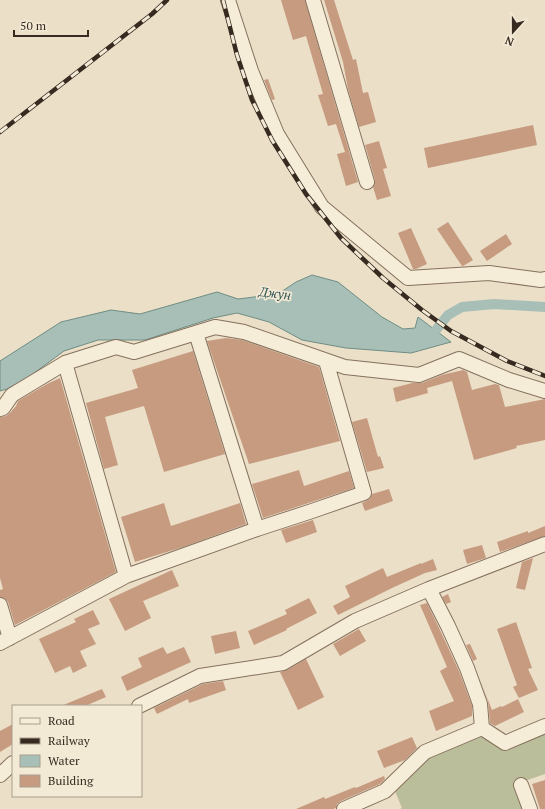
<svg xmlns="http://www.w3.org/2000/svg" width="545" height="809" font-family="'PT Serif',serif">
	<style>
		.cemetery { fill: #bbbe9a }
		.water { fill: #a8bfb7; stroke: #6f8d84 }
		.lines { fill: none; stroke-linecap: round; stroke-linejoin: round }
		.canal { stroke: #a8bfb7; stroke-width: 10 }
		.building { fill: #c69b80 }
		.minor-casing { stroke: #85715e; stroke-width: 16 }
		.minor { stroke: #f6edd9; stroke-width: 14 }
		.rail-casing { stroke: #372a20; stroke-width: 4.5 }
		.rail { stroke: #f3ead6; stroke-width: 3; stroke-dasharray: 9; stroke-linecap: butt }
		.labels { text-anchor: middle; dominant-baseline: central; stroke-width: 3.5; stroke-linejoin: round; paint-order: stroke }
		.water-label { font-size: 13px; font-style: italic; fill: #315552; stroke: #f3ead6 }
	</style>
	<rect width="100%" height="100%" fill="#ebdfc7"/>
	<path class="cemetery" d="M545,732V774L516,784L523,809H400L402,808L395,791L430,752L478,735L508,748Z"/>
	<path class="water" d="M312,275L338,282L382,317L403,329L415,328L418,317L451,342L411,353L346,348L302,340L269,322L237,313L213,318L145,340H98L64,351L26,379L7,389L0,391V361L61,322L111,310L140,314L217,292L238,299L278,294L296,282Z"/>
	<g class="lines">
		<path class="canal" d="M425,337L432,335L448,315L462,307L494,304L545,307"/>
	</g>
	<path class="building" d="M281,0H305L358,182L346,186L337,154L345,152L336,124L328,126L318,95L323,94L306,36L293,40Z
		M324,0H334L353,60L356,59L363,93L368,92L376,122L359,127L348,89L343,62Z
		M268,79L275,99L272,100L264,80Z
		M533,125L537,145L428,168L424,148Z
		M379,141L387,168L383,169L391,196L377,200L373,187L375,184V180L365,145Z
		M448,222L473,260L463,266H462L437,229Z
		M411,228L427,264L416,269H413L398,233Z
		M506,234L512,244L487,261L480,251Z
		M226,338L242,340L319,367L340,441L249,464L207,341Z
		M193,351L225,454L164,472L144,406L105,417L118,465L104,469L86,403L138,388L132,370Z
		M463,370L467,372L472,390L495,384L499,385L505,407L545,399V440L516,446L517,448L474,460L452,381L427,388L428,393L396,402L393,388L412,383H422L442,375Z
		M60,378L116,572L15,625L8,602L5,599L0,597V590L3,589L0,578V417L6,416L10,413L16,406L18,401L47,384Z
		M367,418L378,457L380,456L384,468L367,472L352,422Z
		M299,470L304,486L349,471L354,488L263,518L252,484Z
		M389,489L393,501L365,511L362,503L370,499L372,494Z
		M164,503L171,526L240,503L246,524L186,546L135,562L121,517Z
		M313,520L317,532L286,543L281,530Z
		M545,526V536L500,552L497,542L528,531V533Z
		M482,545L486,558L467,564L463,550Z
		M533,558L525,590L516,588L522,562Z
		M433,559L437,570L425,573L392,588L338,615L333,606L350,597L345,586L383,568L387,577L421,563V564Z
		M172,570L179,586L143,601L151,618L125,631L109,599Z
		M448,594L451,602L446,604L442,597Z
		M309,598L317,613L286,629L287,630L254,645L248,631L287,614L285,610Z
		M427,603L440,630L459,671L472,706V716L436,731L429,711L454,701L440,671L447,667L420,605Z
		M93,610L100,624L88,629L96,644L80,651L87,666L73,673L70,666L55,673L39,639L76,622L74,619Z
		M516,622L532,668L528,669L538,690L519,698L513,687L517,685L497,629Z
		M359,629L366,641L340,656L333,644Z
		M236,631L240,648L215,654L211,636Z
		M470,644L477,659L473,661L466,645Z
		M163,647L167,654L184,647L191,662L140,685L127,691L121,677L142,667L138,658Z
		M306,659L324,697L298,710L280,672L287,670Z
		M479,677L492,710L501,706L502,707L518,699L524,712L495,726L490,723L488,701Z
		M223,681L226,690L189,703L188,699L157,714L154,708L203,684Z
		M102,689L106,697L85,706H61Z
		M13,724V744L0,752V731Z
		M412,737L417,748L405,760L384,768L377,751Z
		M384,776L385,779L380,784L341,801L337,804L336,808L333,809H296L324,797L325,799L355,787L356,788Z
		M545,780V809H540L532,784Z"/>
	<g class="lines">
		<g class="minor-casing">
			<path id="minor" d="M228,0L251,71L277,134L322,207L408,278L489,273L541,280L545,279
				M313,0L367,182
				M196,333L257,529
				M65,363L126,576
				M0,409L3,408L12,395L65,363L116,347L134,352L215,327L244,332L345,367L419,375L459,359L509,380L545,391
				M429,589L448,626L467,668L480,704L482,728
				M0,605L10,638
				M0,643L126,576L257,529L312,511L364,493L326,361
				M139,706L200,676L283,663L355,621L429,589L545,544
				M0,775L13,763
				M521,785L530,809
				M344,809L385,791L425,752L482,728L505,743L545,726"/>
		</g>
		<use href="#minor" class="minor"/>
		<g class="rail-casing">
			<path id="rail" d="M223,0L237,55L252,100L272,140L306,194L341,238L383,278L422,310L451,331L507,361L545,376
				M0,132L152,14L167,0"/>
		</g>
		<use href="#rail" class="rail"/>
	</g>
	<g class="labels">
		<g class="water-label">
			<text transform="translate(275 293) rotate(7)">Джун</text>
		</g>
	</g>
	<rect x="12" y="705" width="130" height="92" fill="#f3ead6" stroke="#a89d8d"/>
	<rect x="20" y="718" width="20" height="6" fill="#f6edd9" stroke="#a89d8d"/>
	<text x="48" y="725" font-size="12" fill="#372a20">Road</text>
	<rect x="20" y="738" width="20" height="6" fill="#372a20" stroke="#a89d8d"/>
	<text x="48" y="745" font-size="12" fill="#372a20">Railway</text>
	<rect x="20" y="755" width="20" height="12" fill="#a8bfb7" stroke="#a89d8d"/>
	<text x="48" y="765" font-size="12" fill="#372a20">Water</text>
	<rect x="20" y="775" width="20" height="12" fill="#c69b80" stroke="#a89d8d"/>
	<text x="48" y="785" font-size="12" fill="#372a20">Building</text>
	<g transform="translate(513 32) rotate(201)" stroke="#f3ead6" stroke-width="3" paint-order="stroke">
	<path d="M0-3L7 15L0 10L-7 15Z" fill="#372a20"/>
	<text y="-6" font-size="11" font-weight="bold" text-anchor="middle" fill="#372a20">N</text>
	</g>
	<path d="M14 30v6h74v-6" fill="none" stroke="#372a20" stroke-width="2"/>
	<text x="20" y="30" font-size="12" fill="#372a20" stroke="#f3ead6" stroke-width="3" paint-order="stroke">50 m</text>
</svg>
